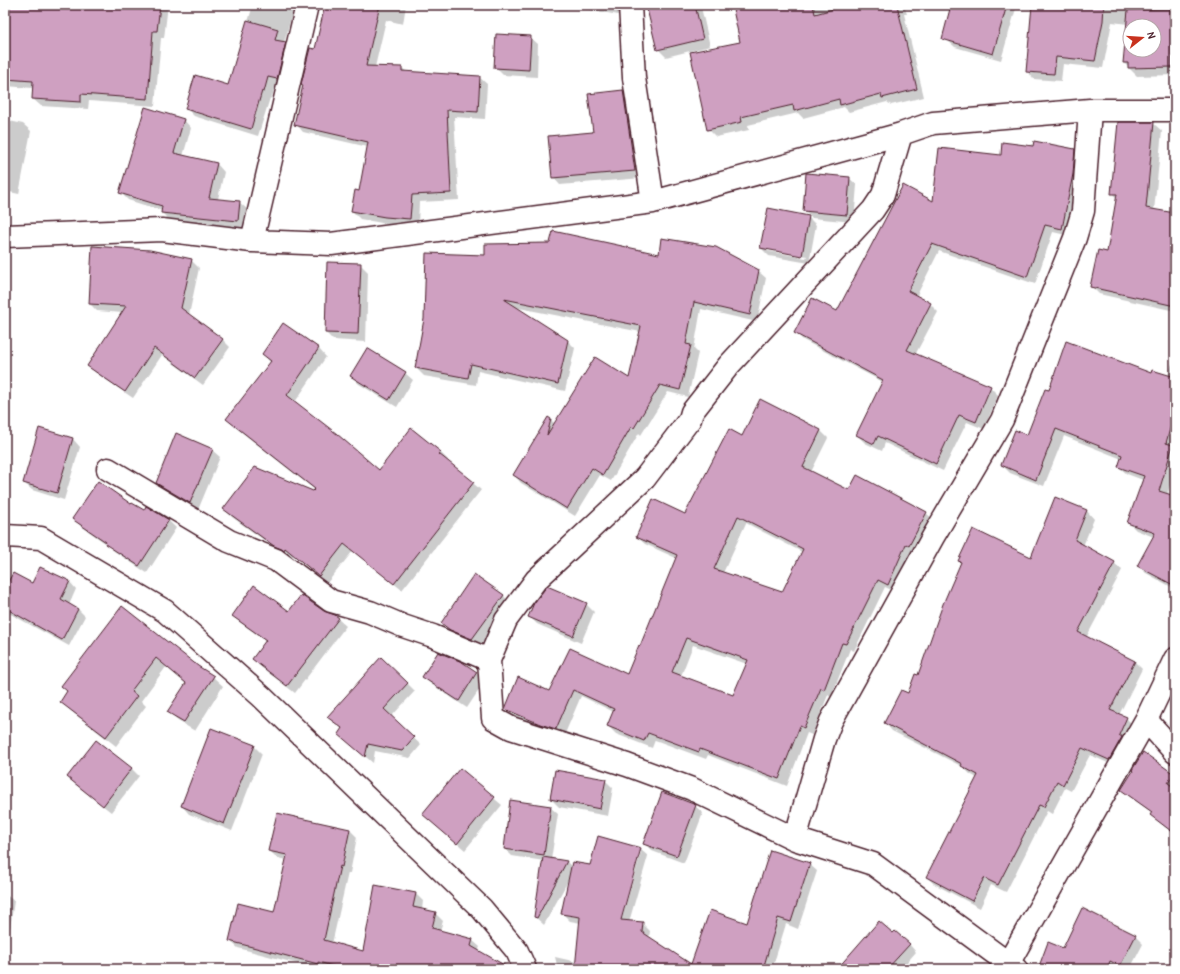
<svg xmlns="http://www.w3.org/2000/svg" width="1180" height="974" font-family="'Patrick Hand',sans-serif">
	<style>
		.shadow { fill: #0003; fill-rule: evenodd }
		.building { fill: #cfa0c1; stroke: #4a1f2b; fill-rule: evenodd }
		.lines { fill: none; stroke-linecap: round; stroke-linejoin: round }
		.minor-casing { stroke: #4a1f2b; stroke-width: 25 }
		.minor { stroke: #fff; stroke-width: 22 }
	</style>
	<rect width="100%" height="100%" fill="#fff"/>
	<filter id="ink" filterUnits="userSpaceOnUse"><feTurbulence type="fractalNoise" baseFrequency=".025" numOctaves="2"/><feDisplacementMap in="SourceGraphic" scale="8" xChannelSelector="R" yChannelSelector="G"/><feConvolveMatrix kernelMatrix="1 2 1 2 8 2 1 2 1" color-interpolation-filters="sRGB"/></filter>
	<g filter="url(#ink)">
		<path class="shadow" d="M5,5H168L164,38H161L155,106L89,101L88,109L41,106L33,99V88L5,86Z
			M253,5H305L303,7H294L284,43L293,51L284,86L276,84L271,99L270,98L258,136L194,116L186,108L229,86Z
			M324,5H406L403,24L386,20L375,67L402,68L407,72L479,77L487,84L485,119L454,117L459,200L419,202L418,226L393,225L360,219L352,211L360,192L368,147L303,132L296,124L316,50L325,7Z
			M563,5H626L624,16Z
			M647,5H711L701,7L710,46L666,57L658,49Z
			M733,5H904L907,14H904L924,97L891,105L887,102L849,112L844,107L803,118L798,113L748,125L749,130L716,137L708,129L741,42Z
			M956,5H1017L1001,60L955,47L947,40Z
			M1033,5H1130V11L1175,10V75L1137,76L1124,63L1128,24L1112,22L1103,68L1063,64L1061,81L1034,79L1027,71ZM1130,26H1154V50H1130Z
			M530,37L538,44L537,77L503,75L495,67Z
			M623,91L630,99L642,178L560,185L553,177L594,133Z
			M146,109L184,120L191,128L183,156L217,164L224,172L218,199L239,202L247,209L245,228L170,221L162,213L163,211L128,200L120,192Z
			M5,120L23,124L31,131L19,194L5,191Z
			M1119,124H1154L1162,131L1154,211L1175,214V311L1099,294L1091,286L1108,253L1117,199L1112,193Z
			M1074,150L1082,157L1070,236L1053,232L1035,284L939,251L916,297L930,304L938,312L915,355L990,387L998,395L984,429L967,422L943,471L885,443L882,451L865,443L857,435L883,382L803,340L796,333L838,313L934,203L1002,156Z
			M849,178L857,185L854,222L812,218L804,210Z
			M808,217L816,225L809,263L769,256L761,248ZM768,249L807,256L806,258L768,251Z
			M659,255L758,271L766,278L757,322L701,309L694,349L698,353L688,397L668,392L641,435L639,433L611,481L600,475L575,516L521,483L514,475L550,419L555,424L630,380L641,332L514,307L567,340L575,348L565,391L478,371L476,385L424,376L416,368L486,257Z
			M191,260L199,268L189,315L222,339L230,347L203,385L162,355L133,398L96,373L88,366L123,313L97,311L90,304Z
			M360,264L368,272L366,342L333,340L326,333Z
			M283,325L319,349L326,357L295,402L379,472L440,452L448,460L447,461L481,490L402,590L353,551L327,583L293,555L292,557L282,553L232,517L224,509L313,493L315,490L235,427L227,419L271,363L263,354Z
			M1175,354V469L1167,495L1175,497V589L1146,573L1139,566L1154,537L1136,530L1129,523L1143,480L1127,474L1119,467L1122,459L1064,436L1044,486L1010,473L1002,465L1027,436L1049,392L1151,374L1168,376Z
			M405,373L413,380L397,407L359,384L351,376Z
			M40,429L73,439L80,447L64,500L32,490L24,483Z
			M821,431L828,438L811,472L849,492L926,513L934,520L896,592L885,587L854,651L850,649L831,697L828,695L812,735L807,733L787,786L708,755L706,759L655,740L652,748L616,734L608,726L614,712L581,696L564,736L549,731L514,716L506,709L550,692L628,676L641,647L676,558L645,544L637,537L686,515L742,437ZM746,523L802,552L782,594L723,573ZM693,645L747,664L733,696L681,676Z
			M212,450L220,457L198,510L165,490L157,483Z
			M1056,498L1087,511L1094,519L1083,546L1114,563L1122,570L1086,638L1134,661L1142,669L1119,715L1126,718L1134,726L1117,767L1090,755L1071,791L1065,788L1052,814L1047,811L1006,892L991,885L980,908L934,884L927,877L977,778L970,774L963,767L892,731L885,723L908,695L919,676L962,563L959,560L1031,558Z
			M132,506L145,512L146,508L169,521L176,528L147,573L114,551L108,545L81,526L73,519Z
			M41,568L70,582L76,589L69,605L78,609L85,616L69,646L5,611V589L33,585Z
			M503,595L510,603L480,646L459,637L442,623Z
			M586,604L594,612L581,643L537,624L530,617Z
			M122,608L198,667L213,677L223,686L195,731L178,721L169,711L186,684L166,667L141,701L146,706L116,746L71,711L61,701Z
			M289,612H323L338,619L346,626L295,693L261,667L253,659L267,642L241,623L233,616Z
			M461,663L477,673L485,681L467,708L431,684L424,677Z
			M407,683L415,691L391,717L421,745L410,758L375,751L373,763L347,741L342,729L328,717Z
			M254,746L262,754L232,831L189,814L182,806Z
			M131,768L139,776L111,812L76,785L68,777Z
			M460,770L502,805L465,850L423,814Z
			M1173,774L1175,776V835L1159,822L1151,815L1153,813L1130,797L1122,790Z
			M605,780L613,788L608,816L559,807L551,799Z
			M695,806L703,813L684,863L652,851L645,844Z
			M550,807L558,814L551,860L567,862L572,867L591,866L640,849L648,856L629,922L642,923L650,931L649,938L692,965L748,924L809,864L817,871L798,929L786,924L772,969H558L555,957L577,962L581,923L570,921L563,914L569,879L544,925L543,924L535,917L544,861L512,856L505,849ZM639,852H641L620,925L618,924Z
			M350,830L357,837L350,873H348L332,944L364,952L416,894L423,901L422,910L435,913L443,921L440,931L472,940L480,947L478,952L510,969H318L238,948L230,941L274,914L287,860L277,858L269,850Z
			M5,894L14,901L8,942L5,941Z
			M893,935L909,944L916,952L901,969H839Z
			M1135,936L1143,944L1130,969H1121L1118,968L1117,969H1039L1063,949Z"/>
		<path class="building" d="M5,5H160L157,31H153L148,99L81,94V102L32,99L33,81L5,79Z
			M325,5H380L366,66L402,67V71L480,76L478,112L447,110L451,193L412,195L410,219L385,217L351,211L355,190L359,191L368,142L294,125L303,85L301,84L310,48L315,49Z
			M646,5H695L703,39L657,50Z
			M732,5H813L815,14L848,5H897L917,89L882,98L881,94L840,105L839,99L794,111L793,105L741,117L742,122L707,130L690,52L740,42Z
			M951,5H1007L993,54L942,39Z
			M1032,5H1104L1103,21L1095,61L1056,57L1054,74L1026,72Z
			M1170,9L1172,67L1128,68V63H1123L1128,10ZM1130,26H1154V50H1130Z
			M247,20L278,29L275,40L286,42L277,79L268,77L264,92L262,91L251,129L185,109L195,75L228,85Z
			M496,34L531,36L529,70L494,68Z
			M623,90L635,171L552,178L548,136L593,132L588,94Z
			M145,107L184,119L174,153L217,163L209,198L240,201L238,221L161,213L162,206L119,193Z
			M1118,122H1154L1146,208L1175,213V306L1090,287L1098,250L1107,252L1117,194H1111Z
			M1034,141L1075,149L1073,174L1062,229L1045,225L1027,277L932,244L908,291L931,303L907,350L991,386L976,422L959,415L936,464L878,436L874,444L856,435L883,380L794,333L812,298L837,311L903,185L933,201L939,148L1001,155L1002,142L1033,146Z
			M806,173L850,177L847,215L803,211Z
			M768,208L809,216L802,256L760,248Z
			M553,231L659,254L661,238L716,247L759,270L750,315L694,302L686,344L691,345L680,390L660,385L634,428L631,427L603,475L592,468L567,509L513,475L548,417L551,419L547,435L595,357L629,378L641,326L504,299L568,340L558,384L471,364L468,378L415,368L424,319L426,253L485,255V244L550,243Z
			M92,246L150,250L192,259L181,308L223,339L195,378L154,348L125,392L87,366L126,306L89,304Z
			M327,262L361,263L358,334L325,333Z
			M283,323L319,348L287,395L288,396L337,434L379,470L411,428L441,452L439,454L474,482L394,584L344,544L319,576L285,548L284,550L274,546L223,509L255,467L313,491L315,489L226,419L271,361L262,354Z
			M1066,341L1151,373L1152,370L1175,377V411L1166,443L1173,445L1159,491L1175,496V586L1137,566L1155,533L1127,523L1144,476L1118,467L1122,455L1056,429L1036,480L1001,465L1015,430L1027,435L1045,389L1049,390Z
			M367,348L406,372L389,400L350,376Z
			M760,399L821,430L803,467L849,490L857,475L927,512L909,546L906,544L888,585L878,580L846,644L842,643L824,690L821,688L804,728L800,726L779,779L700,749L699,752L648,733L644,741L607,726L614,709L573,690L556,729L540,724L505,709L518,677L549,691L570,648L627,674L639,645L640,646L677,555L636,537L653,499L685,514L729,429L742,436ZM738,516L803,549L782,592L714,569ZM686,638L748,660L733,695L672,672Z
			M39,428L73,438L57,493L23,483Z
			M176,433L213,449L190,503L156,483Z
			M98,481L131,504L132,503L144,510L146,506L169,520L139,566L105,544L106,542L72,519Z
			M1055,497L1087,510L1075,540L1115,562L1078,632L1135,661L1110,710L1127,717L1119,735L1122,737L1109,760L1082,748L1063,785L1057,781L1044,807L1039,805L998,885L984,878L972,901L926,877L978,775L961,766L962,764L884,723L901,690L908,693L915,674L918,675L943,604L961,562L958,561L973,529L1031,557Z
			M40,567L70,581L61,599L78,609L62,640L5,608V587L13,573L32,583Z
			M474,574L504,595L472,639L450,630L441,623Z
			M254,585L289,611L301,595L324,611L335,615L339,618L287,686L252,659L266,640L232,616Z
			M547,586L587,603L573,636L528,617L534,603Z
			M122,606L198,666L214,676L184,722L167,712L186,683L156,658L131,691L137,696L106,737L60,702L67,691L61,686Z
			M438,652L462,662L477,672L459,701L422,677Z
			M381,657L408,683L384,709L414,737L402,751L368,744L365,757L338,734L342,728L327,717Z
			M211,728L255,745L224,824L181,806Z
			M96,740L132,768L103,806L67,777Z
			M1143,752L1174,774L1168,783L1175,788V834L1150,815L1152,812L1121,790L1133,771L1132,770Z
			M460,768L495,797L457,844L422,814Z
			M555,770L606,779L600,809L550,799Z
			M662,792L696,805L677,856L643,844Z
			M510,800L551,806L544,855L504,849Z
			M277,813L350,829L342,867L340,866L324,940L363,951L375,885L416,893L413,907L436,912L432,928L473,939L471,946L511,969H344L318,962V964L229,941L238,903L274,912L287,855L268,851Z
			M598,836L641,848L621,920L643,922L642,932L691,964L710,910L747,923L770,850L810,863L791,922L778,918L763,969H575L580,917L561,914L572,862L590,865Z
			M543,857L567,861L537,918L534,917Z
			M1082,908L1136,935L1120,966L1110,961L1107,969H1038L1048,942L1063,948Z
			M879,921L893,933L895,931L910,944L887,969H837Z"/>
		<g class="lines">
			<g class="minor-casing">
				<path id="minor" d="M630,5L634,78L653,202
					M901,134L883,195L873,210L729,365L692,412L690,419L645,478L536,580L506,620L489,660L493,718L511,728L627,765L692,789L795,839L873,864L1016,969
					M5,236L162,230L252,241L331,244L653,202L901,134L933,123L1090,110H1175
					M252,241L307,5
					M108,469L229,541L276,560L331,601L370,612L403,626L433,636L489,660
					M5,536L41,538L165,611L262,697L482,909L517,951L525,969
					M1146,720L1175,752
					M795,839L824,739L831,721L933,537L1002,420L1075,238L1083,211L1090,110
					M1005,969L1146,720L1175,659"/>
			</g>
			<use href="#minor" class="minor"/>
		</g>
	</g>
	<rect width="1180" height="974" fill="none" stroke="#fff" stroke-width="20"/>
	<rect x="10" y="10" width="1160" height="954" fill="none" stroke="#4a1f2b" stroke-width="1.5" filter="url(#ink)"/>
	<g transform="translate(1142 38) rotate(73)"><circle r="19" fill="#ffffff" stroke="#b7a5aa"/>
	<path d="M0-3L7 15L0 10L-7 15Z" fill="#c8321e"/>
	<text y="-6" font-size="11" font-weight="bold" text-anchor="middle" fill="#4a1f2b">N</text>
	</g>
</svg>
